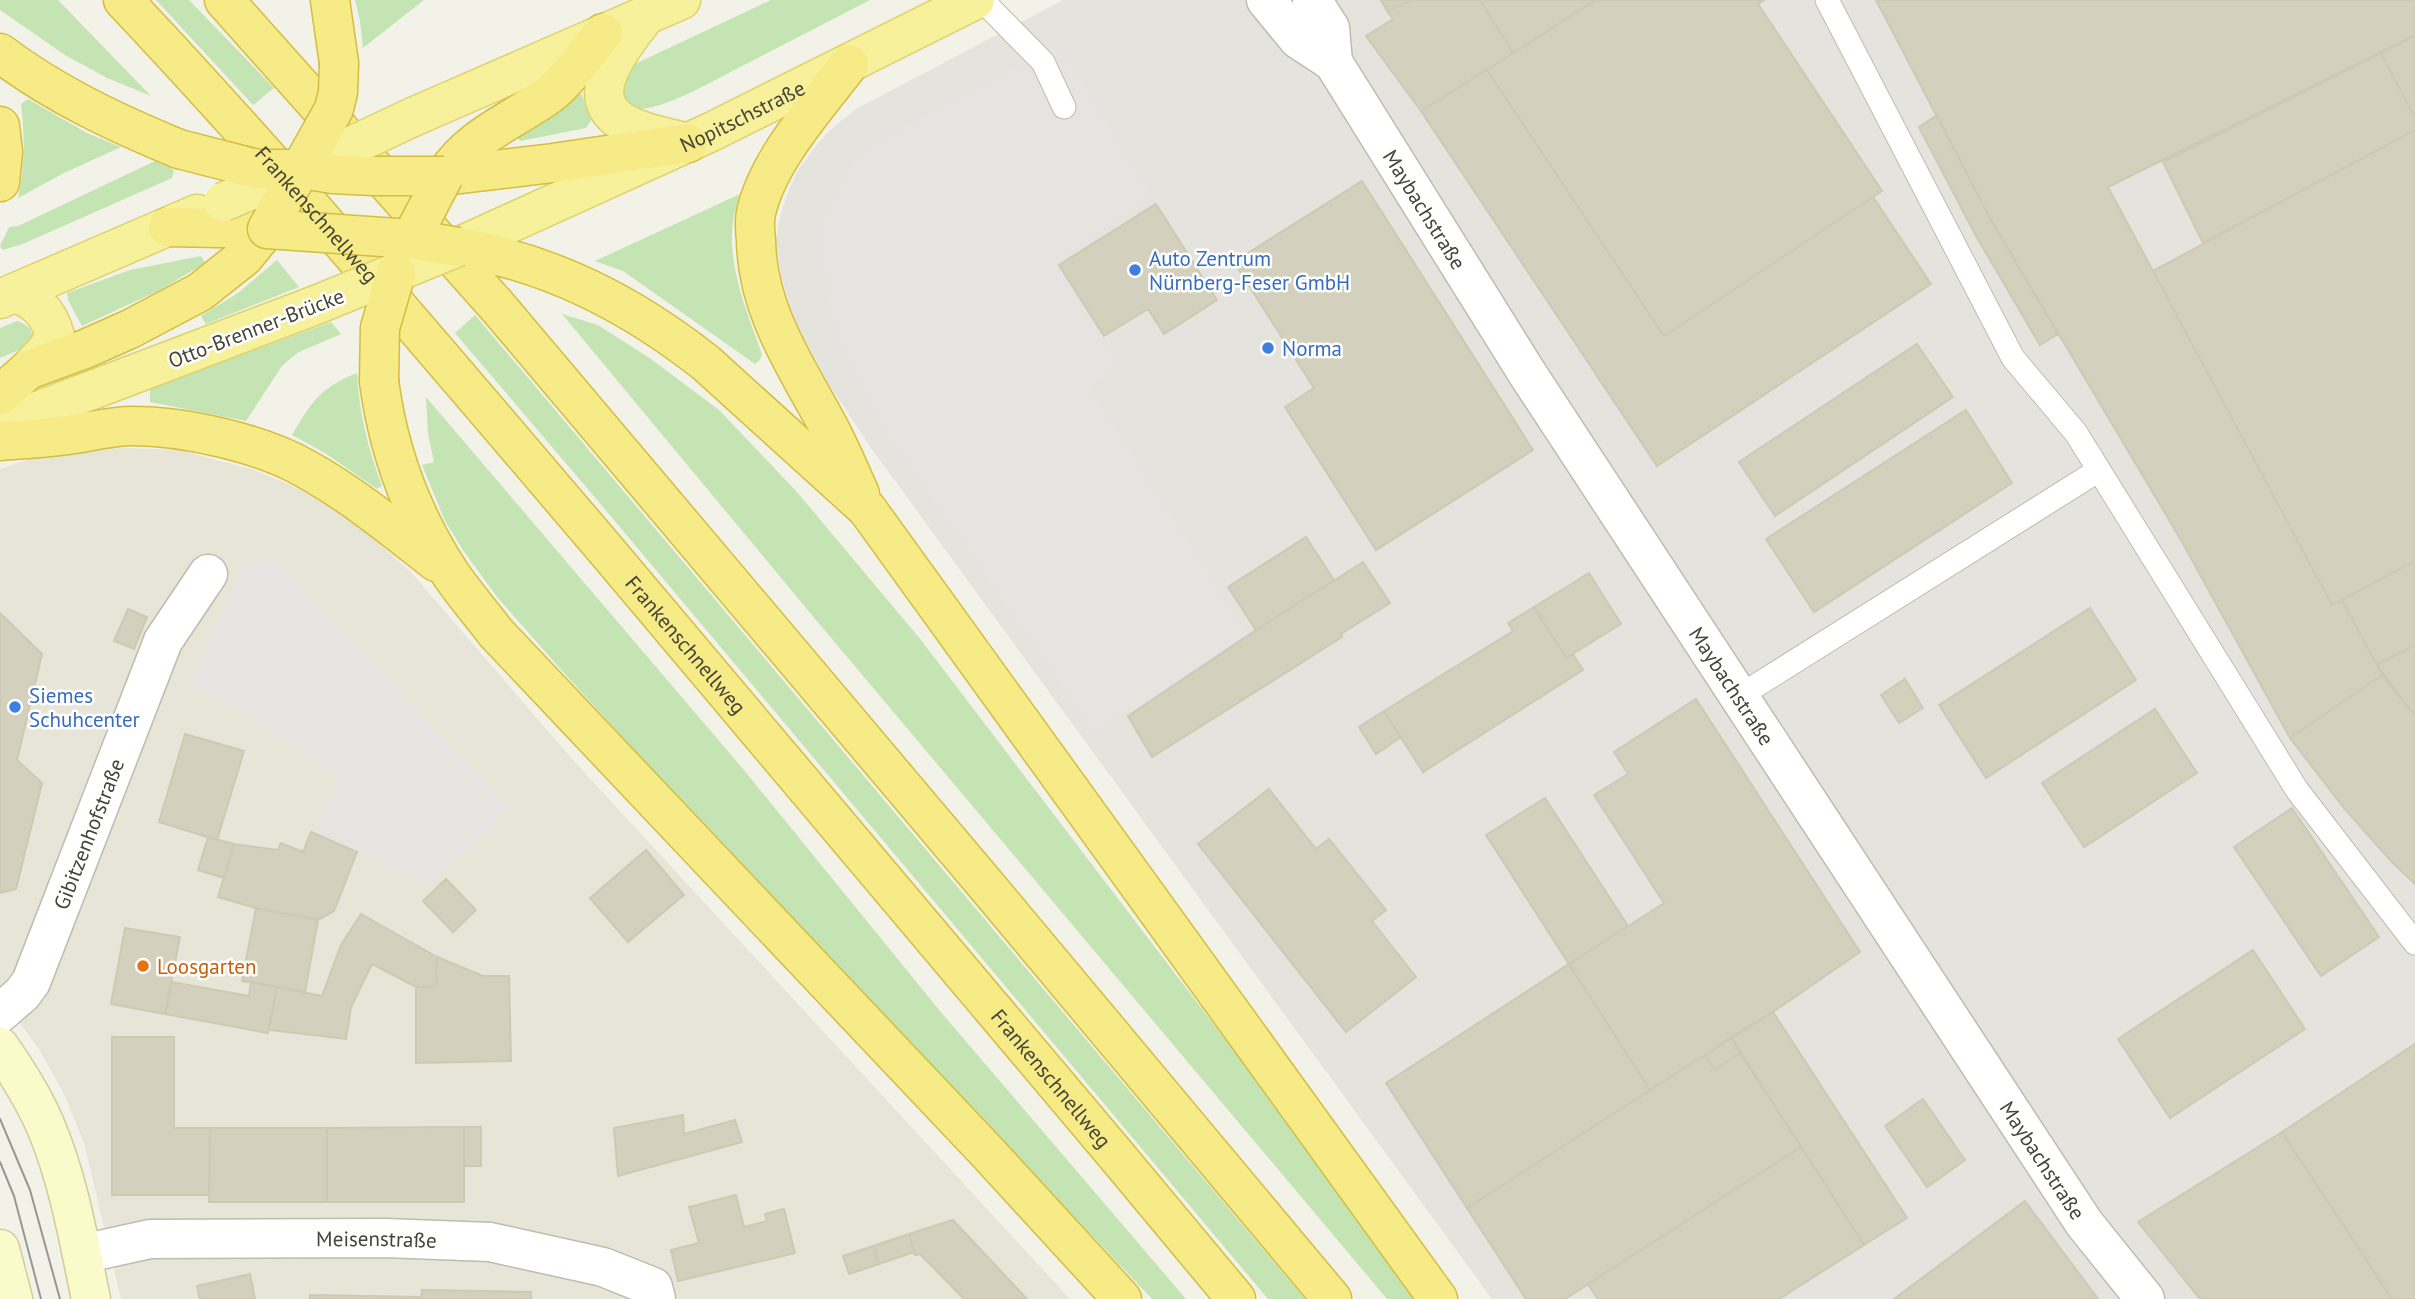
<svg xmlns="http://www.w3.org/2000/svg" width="2415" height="1299" font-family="'PT Sans',sans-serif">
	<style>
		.residential { fill: #e7e5d7 }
		.industrial { fill: #e5e3dd }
		.green { fill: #c4e5b3 }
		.parking { fill: #e5e4e0 }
		.building { fill: #d4d0be; stroke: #cec9b2; stroke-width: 2 }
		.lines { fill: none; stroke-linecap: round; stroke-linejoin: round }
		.service-casing { stroke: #bebcab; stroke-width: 25 }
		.minor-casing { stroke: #bebcab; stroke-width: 41 }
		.secondary-casing { stroke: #d0cd9a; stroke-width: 41 }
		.primary-casing { stroke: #dcd36d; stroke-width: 41 }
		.trunk-casing { stroke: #d4bd41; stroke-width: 41 }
		.service { stroke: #fff; stroke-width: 23 }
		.minor { stroke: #fff; stroke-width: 38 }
		.secondary { stroke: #fbfaca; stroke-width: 38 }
		.primary { stroke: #f8f19c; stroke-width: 38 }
		.trunk { stroke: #f6eb86; stroke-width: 38 }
		.tram { stroke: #979797; stroke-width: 2 }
		.primary-bridge-casing { stroke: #dcd36d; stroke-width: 41; stroke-linecap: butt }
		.trunk-bridge-casing { stroke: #d4bd41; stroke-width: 41; stroke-linecap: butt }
		.primary-bridge { stroke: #f8f19c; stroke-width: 38 }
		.trunk-bridge { stroke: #f6eb86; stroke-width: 38 }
		.shop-dot { fill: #3f7fe0; stroke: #fff; stroke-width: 2.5 }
		.food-dot { fill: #e8710a; stroke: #fff; stroke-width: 2.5 }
		.labels { text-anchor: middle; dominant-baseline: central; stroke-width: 5; stroke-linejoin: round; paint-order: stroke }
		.street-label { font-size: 21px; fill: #464337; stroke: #fff }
		.shop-label { font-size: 21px; fill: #366cbe; stroke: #fff; text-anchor: start }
		.food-label { font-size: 21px; fill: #c56008; stroke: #fff; text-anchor: start }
	</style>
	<rect width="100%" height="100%" fill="#f3f2e8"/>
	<path class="residential" d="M104,447L179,450L251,469L284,482L322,501L364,531L410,571L572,759L1070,1299H121L84,1143L64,1094L39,1049L0,996V469L33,458Z"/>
	<path class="industrial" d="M1063,0H2415V1299H1492L871,448L828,383L795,321L781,275L776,240L781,212L790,187L798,170L815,147L829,131L856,109Z"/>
	<path class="green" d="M0,0H58L151,96L107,78L65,55L0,10Z
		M156,0H189L274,88L253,105Z
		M355,0H424L363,48L360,21Z
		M771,0H870L692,92C678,98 646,114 632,107C628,106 626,102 623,99L621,81L635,64Z
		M576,92L582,95L591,121L586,128L521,141L515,137Z
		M28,99L87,133L121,147L64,173L18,198C25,166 25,137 21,104Z
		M155,161L170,167L174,171L172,178L25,243L3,250L0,246L9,227L18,226Z
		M740,194C738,203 734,212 733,221C727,266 747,312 762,354L760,360L755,364L623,271L595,261Z
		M201,256L205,263L160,290L82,326L68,300L67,293L130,270Z
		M277,260L299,287L206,324L201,316L238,293Z
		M562,314L598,325L651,359L719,410L797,492L921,640L1263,1089L1416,1299H1387L811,614Z
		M475,315L1305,1299H1268L598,501L455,333Z
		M17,321C30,325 35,333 31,345L0,358V328Z
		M331,322L341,334L297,353L282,366L246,421L150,402V389Z
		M357,373C359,413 368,448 382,486L377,489L325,453L292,435C312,402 319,388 357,373Z
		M426,397L743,769L940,1011L1186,1299H1152L665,784L564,673L497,597L463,550L445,521L422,465L434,462L428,434Z"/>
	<path class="parking" d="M1058,45L1152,198L1054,263L1118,366L1088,387L1247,635L1095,732L879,421L836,334L817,230L860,152Z
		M274,559L511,810L427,886L316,831L339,778L251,717L189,686L245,563Z"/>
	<path class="building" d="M1381,0H1412L1387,11Z
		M1412,0H1480L1513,53L1421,111L1366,36L1393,19L1387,11Z
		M1480,0H1596L1513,53Z
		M1596,0H1764L1758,4L1882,191L1664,336L1487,70Z
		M1876,0H2415V35L2108,187L2332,605L2342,600L2382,675L2290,738L2181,540L1991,220Z
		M2415,35V118L2381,53Z
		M2381,53L2415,118V130L2203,243L2163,162Z
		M1487,70L1664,336L1873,197L1931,284L1657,466L1421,111Z
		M1937,115L1991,220L2058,334L2040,345L1976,236L1919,127Z
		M2415,130V561L2332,605L2153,271Z
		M1362,181L1533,450L1376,550L1285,407L1314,388L1234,262Z
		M1156,204L1217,300L1164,334L1148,309L1104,336L1059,265Z
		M1917,344L1953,397L1775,516L1739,462Z
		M1966,410L2012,483L1814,612L1766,539Z
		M1306,537L1334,580L1256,630L1228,587Z
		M2415,561V645L2377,665L2342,600Z
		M1363,562L1390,603L1341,634L1342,637L1152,757L1128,716L1256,630Z
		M1589,573L1621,624L1566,658L1534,607Z
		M1534,607L1566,658L1573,654L1583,670L1423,772L1384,711L1513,631L1508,623Z
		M2090,608L2136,680L1986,778L1939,705Z
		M128,609L147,617L134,649L114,641Z
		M0,613L42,654L17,760L42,783L16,889L0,893Z
		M2415,645V716L2377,665Z
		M2382,675L2415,716V884L2391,861L2344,808L2290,738Z
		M1905,679L1923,708L1899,723L1881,695Z
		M1696,699L1860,952L1773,1012L1650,1090L1569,964L1664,903L1594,795L1628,774L1614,752Z
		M2155,709L2197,773L2084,847L2042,783Z
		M1384,711L1401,737L1376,754L1359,727Z
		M185,734L244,751L217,840L159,822Z
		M1269,789L1316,849L1329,839L1386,910L1372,921L1416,977L1346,1032L1198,844Z
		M1545,798L1628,926L1569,964L1486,835Z
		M2292,808L2379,937L2321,976L2234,847Z
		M311,832L357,852L334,911L318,920L256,908L218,897L234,844L278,850L281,843L303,852Z
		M208,837L234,844L224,878L198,870Z
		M646,850L684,895L628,942L590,898Z
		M446,879L476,910L453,932L423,901Z
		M256,908L318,920L305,992L242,981Z
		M361,914L437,957L436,986L416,987L372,964L351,1007L346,1039L269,1030L277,987L322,996L341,945Z
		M125,928L180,937L165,1014L111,1004Z
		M2253,950L2305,1029L2170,1118L2118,1039Z
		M437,957L483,976H509L511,1061L416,1063V987L436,986Z
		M1569,964L1650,1090L1467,1208L1386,1083Z
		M172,982L249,996L251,982L277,987L268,1033L165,1014Z
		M1773,1012L1907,1218L1864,1245L1731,1037Z
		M112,1037H174V1128H210L209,1195H112Z
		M1731,1037L1740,1053L1715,1070L1705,1055Z
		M2415,1044V1299H2392L2282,1132Z
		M1740,1053L1801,1147L1565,1299H1526L1467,1208L1705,1055L1715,1070Z
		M1923,1099L1965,1160L1927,1187L1885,1126Z
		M683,1115L684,1134L735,1120L742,1142L618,1176L614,1128Z
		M464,1127H481V1166H464Z
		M464,1127V1202H327V1128Z
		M210,1128H327V1202H209Z
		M2282,1132L2392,1299H2200L2138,1222Z
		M1801,1147L1864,1245L1779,1299H1598L1588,1284Z
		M736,1195L744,1227L767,1221L765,1214L784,1209L795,1253L678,1281L671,1250L699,1243L689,1207Z
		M2025,1201L2098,1299H1894Z
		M953,1220L1027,1299H964L920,1254L915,1255L909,1234Z
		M909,1234L914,1252L879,1264L873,1246Z
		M873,1246L879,1264L849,1274L843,1256Z
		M250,1274L255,1299H200L197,1286Z
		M422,1290L531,1292V1299H421Z
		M310,1295L421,1297V1299H310Z"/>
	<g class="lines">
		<g class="service-casing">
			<path id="service" d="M982,0L1043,62L1064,107
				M1827,0L2013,358L2076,433L2297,790L2415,943
				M1738,697L2099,470"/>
		</g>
		<g class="minor-casing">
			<g id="minor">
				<path id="s1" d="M1266,0L1298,39L1333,62L1527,373L2084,1223L2145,1299"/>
				<path d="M1312,0L1330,28L1333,62"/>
				<path id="s2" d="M0,1013L22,994L31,982L163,641L208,574"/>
				<path id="s3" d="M82,1254L150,1239L385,1238L490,1242L603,1267L653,1287L656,1299"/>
			</g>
		</g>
		<g class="secondary-casing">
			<path id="secondary" d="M0,1047C17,1072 34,1098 46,1127C69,1181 79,1242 91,1299
				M0,1249L13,1299"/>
		</g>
		<g class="primary-casing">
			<g id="primary">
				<path d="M646,15C626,42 579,94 621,121C640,133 666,137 688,143"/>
				<path d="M413,117L681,0"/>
				<path id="s4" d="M458,247L711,132L975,0"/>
				<path d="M15,293C37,301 49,313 55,336L46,351L28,370"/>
				<path d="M0,299L197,214"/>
				<path d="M0,425L316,305"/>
			</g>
		</g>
		<g class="trunk-casing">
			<g id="trunk">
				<path id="s5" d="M123,0C290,177 447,364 605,549C817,798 1027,1048 1236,1299"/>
				<path d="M224,0L497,306L991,891L1332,1299"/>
				<path d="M330,0L339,63"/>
				<path d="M0,53C54,94 116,123 179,149"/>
				<path d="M849,64C817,106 767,161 756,213C754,221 755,231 756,240C757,309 794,363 826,422C839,445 849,470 860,494"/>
				<path d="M0,126L3,152L0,182"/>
				<path d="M444,176L553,163L688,143"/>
				<path d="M444,176C474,133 510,123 550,94C567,81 588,51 603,33"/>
				<path d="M168,227L267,229"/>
				<path d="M458,247C553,264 631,304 706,363L867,509L1438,1299"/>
				<path d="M379,381C388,450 412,515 450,573C464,594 481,613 496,633L988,1153L1122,1299"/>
				<path d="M0,395L28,370L85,349L130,329L200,292L244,257L267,229"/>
				<path d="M0,441C25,439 50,438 74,434C93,431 113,426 132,426C184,426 261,443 306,469C353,495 394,529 436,562"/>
			</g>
		</g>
		<use href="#service" class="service"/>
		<use href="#minor" class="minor"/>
		<use href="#secondary" class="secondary"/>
		<use href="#primary" class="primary"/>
		<use href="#trunk" class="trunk"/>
		<path class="tram" d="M0,1119L30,1190L60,1299
			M0,1162L14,1196L41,1299"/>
		<g class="primary-bridge-casing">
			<path id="primary-bridge" d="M223,202L302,169L413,117
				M316,305L458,247"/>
		</g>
		<g class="trunk-bridge-casing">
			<path id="trunk-bridge" d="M339,63L338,92L334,109L267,229L411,239L458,247
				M179,149L257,169H302L333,174L373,176H444
				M411,239L444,176
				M379,381L380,328L396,273"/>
		</g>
		<use href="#primary-bridge" class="primary-bridge"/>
		<use href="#trunk-bridge" class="trunk-bridge"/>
	</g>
	<g class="shop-dot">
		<circle cx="1135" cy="270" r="7"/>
		<circle cx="1268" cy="348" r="7"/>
		<circle cx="15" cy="707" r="7"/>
	</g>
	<circle class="food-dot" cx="143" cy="966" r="7"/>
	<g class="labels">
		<g class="street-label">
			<text stroke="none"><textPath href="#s4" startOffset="313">Nopitschstraße</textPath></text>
			<text stroke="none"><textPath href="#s1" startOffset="266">Maybachstraße</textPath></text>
			<text stroke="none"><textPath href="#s5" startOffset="289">Frankenschnellweg</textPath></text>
			<text transform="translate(256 328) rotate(-21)">Otto-Brenner-Brücke</text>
			<text stroke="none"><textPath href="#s5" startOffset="856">Frankenschnellweg</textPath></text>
			<text stroke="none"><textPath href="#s1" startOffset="833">Maybachstraße</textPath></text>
			<text stroke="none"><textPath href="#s2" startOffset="203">Gibitzenhofstraße</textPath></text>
			<text stroke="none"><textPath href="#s5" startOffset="1423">Frankenschnellweg</textPath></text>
			<text stroke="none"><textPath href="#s1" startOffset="1400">Maybachstraße</textPath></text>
			<text stroke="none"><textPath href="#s3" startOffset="296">Meisenstraße</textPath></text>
		</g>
		<g class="shop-label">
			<text x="1149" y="258">Auto Zentrum<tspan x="1149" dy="24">Nürnberg-Feser GmbH</tspan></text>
			<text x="1282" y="348">Norma</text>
			<text x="29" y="695">Siemes<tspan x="29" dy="24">Schuhcenter</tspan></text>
		</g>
		<g class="food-label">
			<text x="157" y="966">Loosgarten</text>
		</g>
	</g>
</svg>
